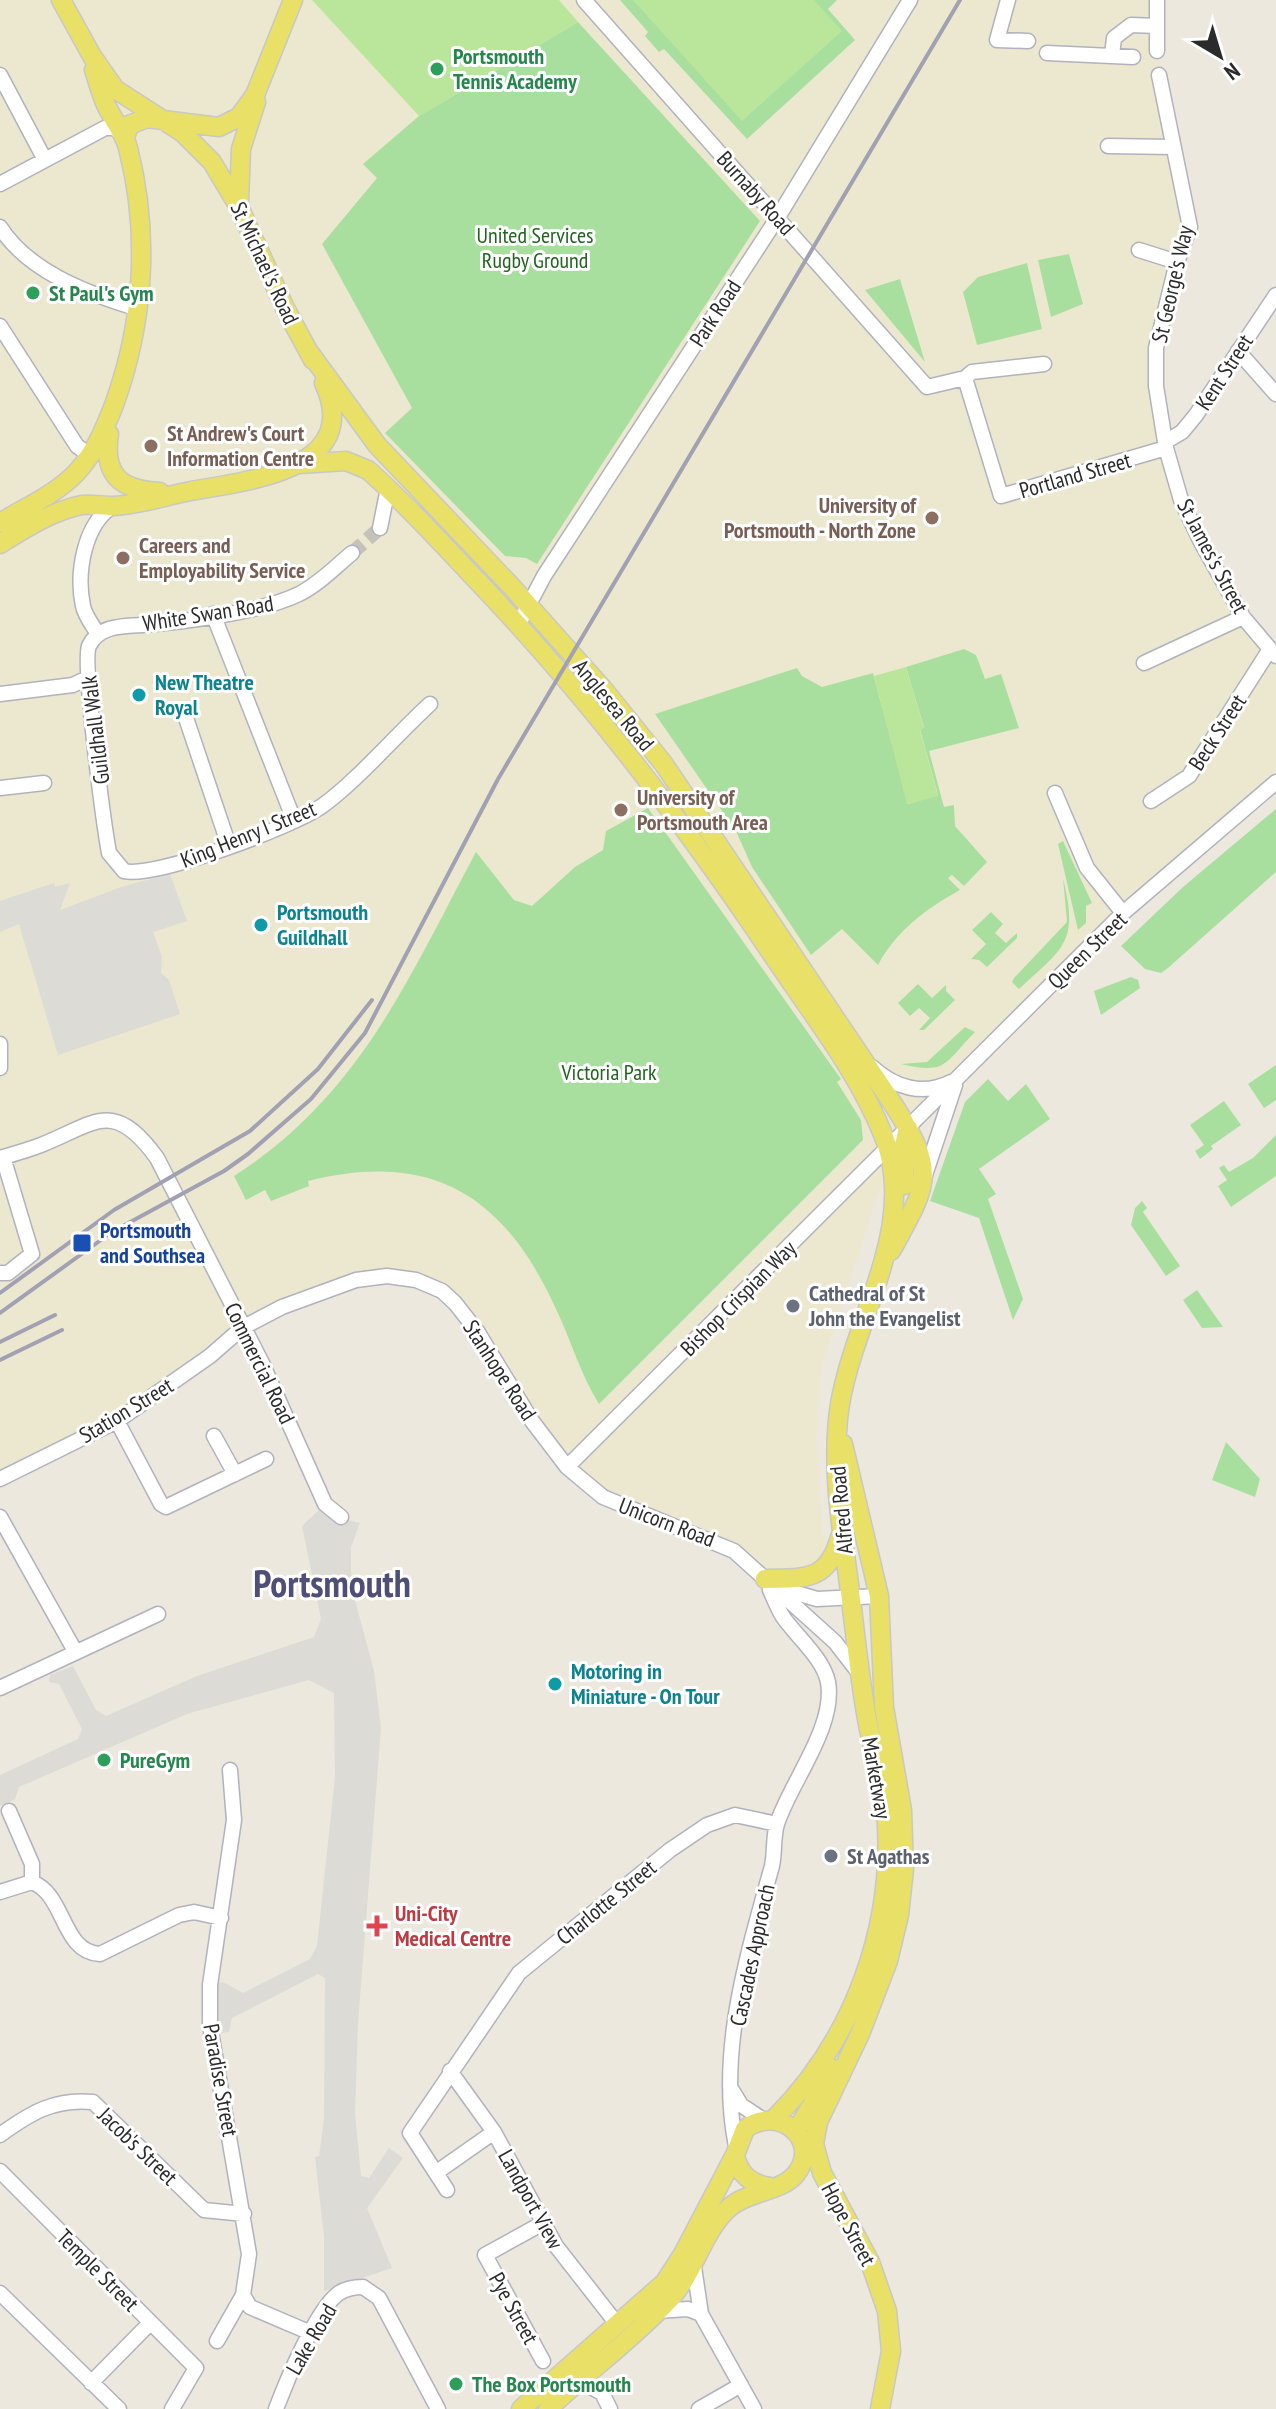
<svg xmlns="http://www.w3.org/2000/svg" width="1276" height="2409" font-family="'PT Sans Narrow',sans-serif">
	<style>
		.education { fill: #ece8cf }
		.green { fill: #a9df9e }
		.pitch { fill: #b9e69a }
		.plaza { fill: #dcdbd5 }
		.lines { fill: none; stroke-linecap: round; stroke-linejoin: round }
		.minor-tunnel { stroke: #c5c2ba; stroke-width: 14; stroke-dasharray: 14 7; stroke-linecap: butt }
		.minor-casing { stroke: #b1b2be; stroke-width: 17 }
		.major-casing { stroke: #c8c8c8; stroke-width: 21 }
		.minor { stroke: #fff; stroke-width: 14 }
		.major { stroke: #e8e067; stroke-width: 18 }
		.rail { stroke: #a2a1b4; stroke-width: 4 }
		.leisure-dot { fill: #2e9e5b; stroke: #fff; stroke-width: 3 }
		.education-dot { fill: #8d6e63; stroke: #fff; stroke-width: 3 }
		.culture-dot { fill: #0f9aa8; stroke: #fff; stroke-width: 3 }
		.transit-dot { fill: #1a4fb4; stroke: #fff; stroke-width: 3 }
		.worship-dot { fill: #6b7280; stroke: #fff; stroke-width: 3 }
		.health-dot { fill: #e0444e; stroke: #fff; stroke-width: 3 }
		.labels { text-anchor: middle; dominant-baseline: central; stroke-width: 6; stroke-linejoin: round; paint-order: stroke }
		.leisure-label { font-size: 22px; font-weight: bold; fill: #27864d; stroke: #fff; text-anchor: start }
		.street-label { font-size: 22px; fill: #2b2b2b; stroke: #fff }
		.park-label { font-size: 22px; fill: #21641f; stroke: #fff }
		.education-label { font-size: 22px; font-weight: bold; fill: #785e54; stroke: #fff; text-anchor: start }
		.culture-label { font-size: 22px; font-weight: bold; fill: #0d838f; stroke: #fff; text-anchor: start }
		.transit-label { font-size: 22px; font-weight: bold; fill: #164399; stroke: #fff; text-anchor: start }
		.worship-label { font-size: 22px; font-weight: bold; fill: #5b616d; stroke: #fff; text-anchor: start }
		.health-label { font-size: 22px; font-weight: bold; fill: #be3a42; stroke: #fff; text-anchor: start }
		.town-label { font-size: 38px; font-weight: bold; fill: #4e4e79; stroke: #fff }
	</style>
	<rect width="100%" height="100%" fill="#ece8de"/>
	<path class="education" d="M0,0H1157L1163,104L1190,227L1156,348L1165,442L1201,542L1276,656V782L1208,838L908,1128L876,1200L821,1370L816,1436L823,1534L837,1549L781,1589L750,1565L649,1517L567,1467L455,1303L403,1278L321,1290L183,1375L145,1403L0,1479Z"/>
	<path class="green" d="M620,0H837L828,9L855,40L747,139L664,49L659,52L645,36L648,32Z
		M578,22L760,221L537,564L526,558L505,556L385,433L412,408L322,244L377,178L363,164L419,116Z
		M1069,254L1083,304L1051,317L1038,260Z
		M1027,263L1042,329L977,345L963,292L978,277Z
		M900,279L925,362L865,290Z
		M964,649L976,655L985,679L1001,674L1019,728L929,751L944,807L954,805L955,826L987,862L964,886L952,875L948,878L960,890C927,908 896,931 878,965L842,929L811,955L752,867L736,831L655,714L797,668L802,676L822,687L873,673L908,804L938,795L920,729L924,727L906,667Z
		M648,808L841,1079L837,1082L861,1120L863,1140L599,1404C580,1374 571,1340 556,1309C504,1195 432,1150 308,1181L309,1186L271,1201L265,1190L246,1200L234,1176C360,1095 408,979 476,852L514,900L532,906L575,867L603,850L606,831Z
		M1276,809V872L1168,968L1161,973L1145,969L1121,946L1183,887Z
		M1063,841L1092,903L1086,906V923L1078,930L1058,844Z
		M1063,878C1079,943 1064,947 1019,989L1012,982L1014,978L1067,922Z
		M991,912L1003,924L995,933L1006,943L1017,933V938L987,967L979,960L971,959L986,944L972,930Z
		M1131,977L1138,980L1140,988L1101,1015L1094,991Z
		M918,984L932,998L946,985V991L955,1000L924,1030H919L930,1018L919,1008L910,1016L898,1003Z
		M965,1027L975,1032C944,1063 948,1075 901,1064L927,1062Z
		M1276,1065V1100L1264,1108L1248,1084Z
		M988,1079L1008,1101L1026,1084L1050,1119L979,1169L996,1194L988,1199L1023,1299L1013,1320L979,1218L930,1201L965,1102Z
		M1224,1101L1241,1125L1211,1146L1213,1149L1200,1159L1195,1151L1204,1145L1190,1125Z
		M1276,1135V1176L1231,1207L1218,1186L1227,1180L1219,1168L1224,1165L1229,1172L1253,1158Z
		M1142,1201L1147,1208L1143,1212L1180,1266L1166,1276L1131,1225L1135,1208Z
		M1197,1290L1223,1327L1202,1328L1183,1300Z
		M1226,1442L1260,1479L1255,1497L1212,1480Z"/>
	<path class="pitch" d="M312,0H559L578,22L419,116Z
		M633,0H814L842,31L742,121Z
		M906,667L924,728L920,730L938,796L907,804L874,676Z"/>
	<path class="plaza" d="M170,874L187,921L153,932L162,957L161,973L169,980L180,1014L58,1055L19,924L0,932V901L54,883L55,887L70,883L60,910L124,886Z
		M325,1504L347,1520L360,1523L351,1547V1572L355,1600L374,1671L381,1728L358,2023L355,2113L361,2176L369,2178L389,2148L403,2158L367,2208L392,2268L324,2291V2237L315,2157L319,2156L324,2119L325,1978L318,1974L232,2018L229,2032L211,2034L210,1985L223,1982L243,1993L310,1959L317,1946L335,1777L334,1693L309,1680L187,1714L19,1787L15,1799L0,1806V1775L78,1739L82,1729L59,1684L49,1682L50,1675L73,1666L96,1710L106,1716L197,1676L314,1637L321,1619L302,1526Z"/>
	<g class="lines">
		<path class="minor-tunnel" d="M352,553L380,528"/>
		<g class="minor-casing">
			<path id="minor" d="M584,0L927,387L965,378L1001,496L1166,448
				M1008,0L997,40L1028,41
				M1157,0V51
				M1047,53L1133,57
				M1112,55L1114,38L1131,25L1157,26
				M0,75L45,160
				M1159,75L1190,227L1177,262L1156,348V386L1166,448L1181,500L1201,542L1243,617L1276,656
				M1108,146L1173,147
				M0,184L105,128H115L122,135
				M0,227C27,270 84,292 129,306L139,304
				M1139,250L1177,262
				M0,326L77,446L91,456
				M1238,351L1276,394
				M965,378L972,372L1044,364
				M1165,442L1182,432L1196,415L1276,295
				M380,528L388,488
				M352,553C335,567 319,584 299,594C263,612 184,622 143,625C124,626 99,625 89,646C82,662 104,825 109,853L124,871C154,879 294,826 322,806C356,782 397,734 430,704
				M213,614L294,820
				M518,625L544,576L778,217L910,0
				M98,634C93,626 85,616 83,606C76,573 84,524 113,506
				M1144,663L1243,617
				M0,694L73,685L87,678
				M185,715L229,846
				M0,788L44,783
				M1055,793L1087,868L1123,913
				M1151,801L1189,776L1270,649
				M0,1044V1068
				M872,1067C895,1088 923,1096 951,1082
				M0,1158C14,1154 28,1150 41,1145C96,1123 113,1098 157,1158L262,1363L325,1504L341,1517
				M925,1175L955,1085
				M0,1273H8L32,1254L3,1157
				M117,1421L161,1504L166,1507L266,1459
				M214,1436L235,1474
				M567,1467L1123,913L1276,782
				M0,1479L117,1421L210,1356L242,1328L282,1307L356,1280L387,1276L416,1280L442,1291L455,1303L477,1331L532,1421L567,1467L603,1497L734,1551L835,1642L859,1673
				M0,1517L75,1651
				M779,1588L817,1599L879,1596
				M0,1688L158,1614
				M9,1811L32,1864V1882
				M32,1882C66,1895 61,1952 100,1954L179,1915L194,1912L221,1918
				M0,1892L32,1882
				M450,2071L494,2132L556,2246L617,2324
				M730,2087L741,2105L762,2119
				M0,2135C30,2113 55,2098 93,2102L204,2210L244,2214
				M736,2146C717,2053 747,1956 772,1866C775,1852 773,1837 777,1824C790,1783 836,1727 828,1682C823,1658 797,1637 783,1617C778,1609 774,1599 770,1590
				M0,2171L196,2368L172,2409
				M437,2172L494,2132
				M447,2190L410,2133L519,1973L670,1850L707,1825L735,1815L777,1824
				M543,2223L485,2255L543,2361
				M694,2267L701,2314L754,2409
				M0,2293L119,2409
				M243,2295L250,2307L311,2333
				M657,2311L688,2309L701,2314
				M217,2341L243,2295L249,2254L210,2026V1985L234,1820L230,1770
				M578,2380L602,2393L610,2409
				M91,2383L150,2323
				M276,2409C286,2382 317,2308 339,2293C347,2288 354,2287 363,2287L379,2298L438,2409
				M699,2409L741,2385"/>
		</g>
		<g class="major-casing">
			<path id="major" d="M61,0L92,56L115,89L183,133L212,162L240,209L285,308L313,360
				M125,138L129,125L147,118L219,127L239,117L255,95L293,0
				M239,202L241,149L256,102
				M309,352L377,445L512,587L604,690L663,763L893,1104C937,1173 929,1182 891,1251
				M109,434C103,474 119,490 160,492
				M300,464L346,461L368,470C403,501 435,536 467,570C587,695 680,817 776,960C814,1017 859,1073 884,1137C921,1230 847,1327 838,1419C833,1469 840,1520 847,1569C854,1619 858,1669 867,1719C872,1749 883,1780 886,1811C896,1925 854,2039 774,2119
				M0,523C24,508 56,494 76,473C95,453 104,430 114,405C144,322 150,234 128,148C124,132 113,120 106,105C101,94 98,82 94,70
				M0,544C26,528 52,511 82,505C93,504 102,506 113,506C139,505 165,496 191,491C247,481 364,470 324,383
				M905,1185L903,1150L908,1128
				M843,1444L879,1596L884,1707L902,1810L904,1869L899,1915L888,1961L860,2034L818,2122L814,2144L822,2173L870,2262L887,2311L891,2351L880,2409
				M765,1579C804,1578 828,1582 840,1537
				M796,2131L834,2069
				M521,2409L665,2282L683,2254L735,2155
				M548,2409C587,2372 633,2339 670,2299C695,2272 703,2230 730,2207C749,2191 780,2192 795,2175C823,2142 780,2103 745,2129L735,2155C739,2174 750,2184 770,2187"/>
		</g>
		<use href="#minor" class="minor"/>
		<use href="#major" class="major"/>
		<path class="rail" d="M0,1293L114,1210L250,1131L318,1069L372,1000
			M0,1313L112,1232L224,1171L248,1154L311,1099L365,1033L498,779L960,0
			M0,1342L55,1315
			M0,1360L62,1330"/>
	</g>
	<g class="leisure-dot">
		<circle cx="437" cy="69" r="8"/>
		<circle cx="33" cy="293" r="8"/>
		<circle cx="104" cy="1760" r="8"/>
		<circle cx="456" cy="2384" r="8"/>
	</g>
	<g class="education-dot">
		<circle cx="151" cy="446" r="8"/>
		<circle cx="932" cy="518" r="8"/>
		<circle cx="123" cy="558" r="8"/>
		<circle cx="621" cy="810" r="8"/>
	</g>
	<g class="culture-dot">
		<circle cx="139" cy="695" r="8"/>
		<circle cx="261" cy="925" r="8"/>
		<circle cx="555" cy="1684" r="8"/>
	</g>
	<rect class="transit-dot" x="72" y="1233" width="20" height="20" rx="4"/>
	<g class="worship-dot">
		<circle cx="793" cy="1306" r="8"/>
		<circle cx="831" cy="1856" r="8"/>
	</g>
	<path class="health-dot" d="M373 1914h8v8h8v8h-8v8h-8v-8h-8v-8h8z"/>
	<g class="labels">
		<g class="leisure-label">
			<text x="453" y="56">Portsmouth<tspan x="453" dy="25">Tennis Academy</tspan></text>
			<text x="49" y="293">St Paul's Gym</text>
			<text x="120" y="1760">PureGym</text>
			<text x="472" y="2384">The Box Portsmouth</text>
		</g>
		<g class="street-label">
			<text transform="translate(756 193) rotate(48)">Burnaby Road</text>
			<text transform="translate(265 263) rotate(65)">St Michael's Road</text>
			<text transform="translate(1172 284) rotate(-77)">St George's Way</text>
			<text transform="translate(715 313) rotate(-57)">Park Road</text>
			<text transform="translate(1224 372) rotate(-57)">Kent Street</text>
			<text transform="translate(1075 475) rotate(-16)">Portland Street</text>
			<text transform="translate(1213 556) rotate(62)">St James's Street</text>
			<text transform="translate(208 613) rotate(-9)">White Swan Road</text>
			<text transform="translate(614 705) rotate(50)">Anglesea Road</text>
			<text transform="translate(95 730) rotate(-97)">Guildhall Walk</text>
			<text transform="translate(1217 732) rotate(-57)">Beck Street</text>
			<text transform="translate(248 834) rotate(-22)">King Henry I Street</text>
			<text transform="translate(1087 950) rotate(-44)">Queen Street</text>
			<text transform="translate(738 1298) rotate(-45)">Bishop Crispian Way</text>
			<text transform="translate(260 1363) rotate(64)">Commercial Road</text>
			<text transform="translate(500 1370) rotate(57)">Stanhope Road</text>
			<text transform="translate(126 1410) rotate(-31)">Station Street</text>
			<text transform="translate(841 1510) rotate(-95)">Alfred Road</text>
			<text transform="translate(667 1522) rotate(21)">Unicorn Road</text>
			<text transform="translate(877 1778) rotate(80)">Marketway</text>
			<text transform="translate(606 1902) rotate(-39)">Charlotte Street</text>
			<text transform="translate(752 1955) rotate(-78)">Cascades Approach</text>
			<text transform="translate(221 2080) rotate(80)">Paradise Street</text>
			<text transform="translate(138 2146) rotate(44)">Jacob's Street</text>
			<text transform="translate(531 2199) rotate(61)">Landport View</text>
			<text transform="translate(849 2224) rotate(62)">Hope Street</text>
			<text transform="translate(98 2270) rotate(45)">Temple Street</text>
			<text transform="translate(514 2308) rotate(61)">Pye Street</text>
			<text transform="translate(311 2339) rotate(-60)">Lake Road</text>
		</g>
		<g class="park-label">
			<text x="535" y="235">United Services<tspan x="535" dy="25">Rugby Ground</tspan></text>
			<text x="609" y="1072">Victoria Park</text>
		</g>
		<g class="education-label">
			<text x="167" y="433">St Andrew's Court<tspan x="167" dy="25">Information Centre</tspan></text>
			<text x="916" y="505" text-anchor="end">University of<tspan x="916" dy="25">Portsmouth - North Zone</tspan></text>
			<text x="139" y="545">Careers and<tspan x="139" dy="25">Employability Service</tspan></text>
			<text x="637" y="797">University of<tspan x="637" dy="25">Portsmouth Area</tspan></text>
		</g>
		<g class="culture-label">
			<text x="155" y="682">New Theatre<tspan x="155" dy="25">Royal</tspan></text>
			<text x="277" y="912">Portsmouth<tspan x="277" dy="25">Guildhall</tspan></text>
			<text x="571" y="1671">Motoring in<tspan x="571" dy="25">Miniature - On Tour</tspan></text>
		</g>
		<g class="transit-label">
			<text x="100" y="1230">Portsmouth<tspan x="100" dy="25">and Southsea</tspan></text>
		</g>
		<g class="worship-label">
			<text x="809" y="1293">Cathedral of St<tspan x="809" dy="25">John the Evangelist</tspan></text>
			<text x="847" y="1856">St Agathas</text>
		</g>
		<g class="health-label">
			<text x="395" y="1913">Uni-City<tspan x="395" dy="25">Medical Centre</tspan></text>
		</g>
		<g class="town-label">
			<text x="332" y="1582">Portsmouth</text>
		</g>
	</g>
	<g transform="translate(1220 56) rotate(142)" stroke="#ffffff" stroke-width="6" paint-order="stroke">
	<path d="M0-6L14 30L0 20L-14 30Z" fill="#2b2b2b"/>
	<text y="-12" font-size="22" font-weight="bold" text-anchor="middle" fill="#2b2b2b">N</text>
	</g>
</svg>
